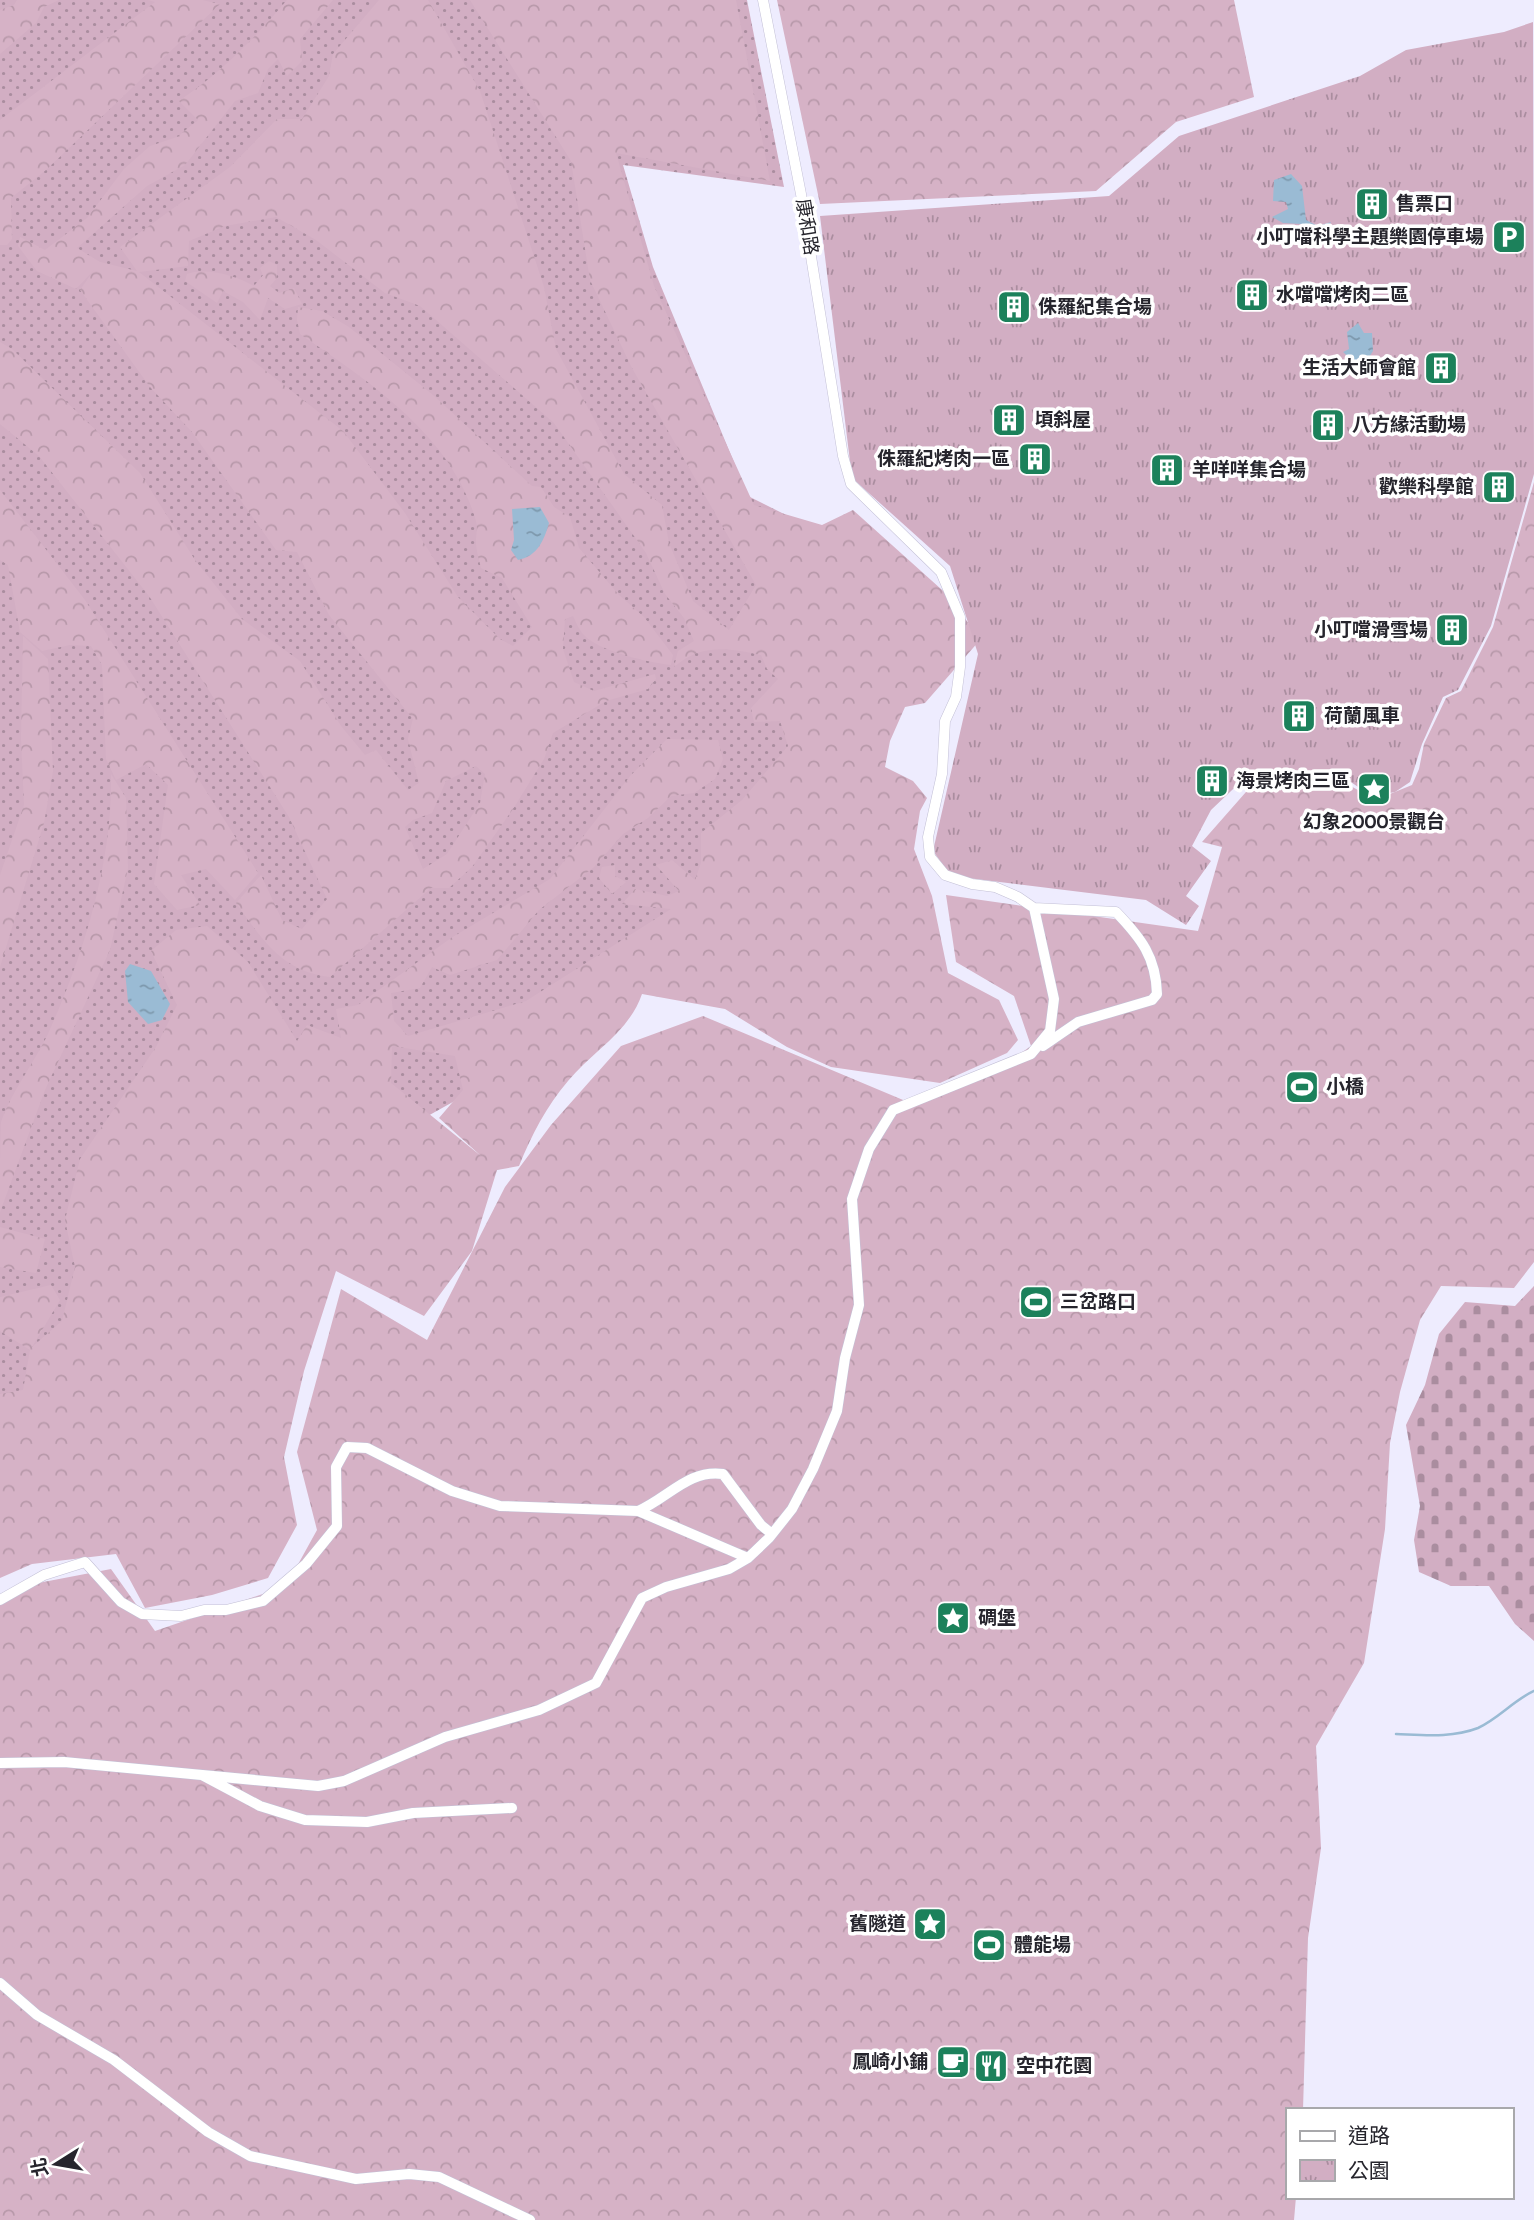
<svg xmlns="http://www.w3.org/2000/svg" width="1534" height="2220" font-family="'Varela Round','Noto Sans TC',sans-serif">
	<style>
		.grass { fill: url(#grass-dots) }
		.forest { fill: url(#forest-crowns); fill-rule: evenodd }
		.cemetery { fill: url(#cemetery-stones) }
		.park { fill: url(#park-tufts) }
		.water { fill: url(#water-ripples) }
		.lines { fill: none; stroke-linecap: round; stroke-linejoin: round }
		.stream { stroke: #9abbd4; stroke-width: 2.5 }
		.minor-casing { stroke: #c3c0d6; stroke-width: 11 }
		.minor { stroke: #fff; stroke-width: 10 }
		.labels { text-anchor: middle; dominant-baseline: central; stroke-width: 7; stroke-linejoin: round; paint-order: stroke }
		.poi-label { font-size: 19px; font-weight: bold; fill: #26252d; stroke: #fff; text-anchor: start }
		.street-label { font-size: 19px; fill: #26252d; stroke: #fff }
	</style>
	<defs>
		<pattern id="grass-dots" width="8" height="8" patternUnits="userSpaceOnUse" patternTransform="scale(1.75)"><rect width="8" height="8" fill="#d2aec3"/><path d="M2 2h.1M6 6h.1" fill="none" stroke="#aa8d9f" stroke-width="1.8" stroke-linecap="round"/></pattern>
		<pattern id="forest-crowns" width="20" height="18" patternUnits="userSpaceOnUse" patternTransform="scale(1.75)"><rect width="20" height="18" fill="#d6b2c6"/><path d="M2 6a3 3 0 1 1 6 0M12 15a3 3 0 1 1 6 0" fill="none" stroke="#b899aa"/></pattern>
		<pattern id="cemetery-stones" width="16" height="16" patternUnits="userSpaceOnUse" patternTransform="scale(1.75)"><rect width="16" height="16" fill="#d2aec3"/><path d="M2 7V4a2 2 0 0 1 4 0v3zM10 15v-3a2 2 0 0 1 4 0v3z" fill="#aa8d9f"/></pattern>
		<pattern id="park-tufts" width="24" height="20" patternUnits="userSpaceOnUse" patternTransform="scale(1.75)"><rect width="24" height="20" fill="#d2aec3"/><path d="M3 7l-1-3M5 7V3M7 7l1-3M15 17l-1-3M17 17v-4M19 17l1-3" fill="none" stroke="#aa8d9f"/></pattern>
		<pattern id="water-ripples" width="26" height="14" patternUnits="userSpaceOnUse" patternTransform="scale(1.75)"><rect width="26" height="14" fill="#9abbd4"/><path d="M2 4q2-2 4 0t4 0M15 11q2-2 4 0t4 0" fill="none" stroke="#7d98ac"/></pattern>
	</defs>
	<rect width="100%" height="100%" fill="#eeecfe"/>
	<path class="grass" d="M0,0H747L784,187L623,165L653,267L748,496L816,530L794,761L679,949L505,1073L417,1122L0,1450Z"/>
	<path class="forest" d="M17,0H59L44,7L36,23L0,54V10L14,5Z
		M148,0H202L220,4L46,170L11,198L12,239L7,245H0V120L155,2Z
		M287,0H333L300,39L302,61L287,76L278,59L268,69L258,93L235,101L185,165L147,186L77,248L100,262L137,271L120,247L230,167L277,119H302L329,76L333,54L379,0H428L480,91L544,287L556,349L624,474L662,505L669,543L693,601L729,630L756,585L632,368L590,280L571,161L470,0H736L770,181L616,153L654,286L754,505L822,525L853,510L951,598L980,640L925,703L905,707L890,741L885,767L913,781L927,798L920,811L914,849L932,896L948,973L999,1000L1018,1040L1007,1053L940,1083L831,1067L787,1047L725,1009L642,994C629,1032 593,1051 568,1081C546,1107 532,1134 519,1166L497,1170L472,1251L424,1316L336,1271L304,1371L284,1457L297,1525L268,1578L212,1595L145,1608L116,1554L32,1564L0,1578V1394L23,1390L30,1350L0,1331V1297L51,1285L60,1300L32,1347L62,1321L75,1267L65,1220L80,1159L156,1047L177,1005L151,951L176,930L207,926L248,962L297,1041L307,1025L341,1038L336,1009L358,1005L451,938L550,879L631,775L667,739L718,740L723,759L715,779L694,793L671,796L648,818L623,834L594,867L539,910L497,960L450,975L432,967L420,988L391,993L394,1021L408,1036L526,1001L671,909L622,904L635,889L667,896L679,891L656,865L672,860L695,880L701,863V833L742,800L788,746L780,721L754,722L751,708L778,679L767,669L761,655C728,648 702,643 674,667L678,651L694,641L684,618L665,594L646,553L554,423L420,306L385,293L316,240L276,217L225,226L189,241L188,266L139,272L343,431L405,513L458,597L500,639L513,646L532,627L502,578L481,568C479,559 476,550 476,542C476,534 478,528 476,521C452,435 368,381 300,334L297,320L298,307L322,311L349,327L433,395L532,486L541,487L554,507L570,517L579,548L619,595L644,617L673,655L671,665C651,663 598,651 584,635C579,630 576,622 573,616L565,619L563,649L574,682L594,691L655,674L656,679L648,689L606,701L553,733L544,759L513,809L472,867L449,888H431L330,977C281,971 263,940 236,903L261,875L282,920L302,929L327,899L289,817L149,596L39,456L0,424V342L12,349L140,473L195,560L242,619L300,661L341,726L365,755L376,750L408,790L419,783L408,739L413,719L329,615L297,552L276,550L192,432L150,387L80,290L94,270L76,289L37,271L18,246L20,237L45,250L87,218L124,169L150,146L177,137L198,120L179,101C222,72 254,39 287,0ZM476,766L485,774L480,803L447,854L423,869L405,827L413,820L432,813L446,781ZM392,1046L455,1056L463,1090L439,1118L481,1156L391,1083Z
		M777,0H1234L1254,97L1176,122L1096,191L820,204Z
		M269,261L277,265V278L270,286L279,293L294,288L302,304L285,309L268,298L260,320L243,302L223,291L217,303L185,281L187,274C208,267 236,276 254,286L263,275L260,268Z
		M1534,482V1262L1514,1288L1441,1286L1420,1320L1400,1392L1390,1443L1385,1529L1364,1663L1316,1746L1321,1848L1308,1938L1303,2110H1287V2197H1296L1294,2220H0V1599L33,1584L111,1569L155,1631L286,1586L317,1530L297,1452L341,1289L427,1340L505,1187L551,1125L621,1046L703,1016L915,1105L992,1073L1031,1046L1014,996L956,962L946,895L1198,931L1222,847L1202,842L1253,784L1340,780L1365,794L1380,798L1412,785L1419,769L1424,744L1446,698L1461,691L1493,627Z
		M0,490L85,600L258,873L235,900L206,869L181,875L200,905L177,910L154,884L168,785L146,764L116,780L106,759L102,665L91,646L70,645L42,651L20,632L8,565L0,560Z
		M23,636L48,659L53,771L44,823L0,967V875L24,805L21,738Z
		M111,774L126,798L128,868L110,950L45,1090L0,1212C0,1191 0,1139 1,1122C13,1088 37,1060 51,1027C85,950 113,859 111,774Z
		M615,865V876L626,882L612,894L599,878L602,867Z
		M0,1227L45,1239L36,1273L0,1267Z"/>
	<path class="cemetery" d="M1534,1286V1641L1515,1624L1489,1586H1451L1419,1572L1414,1540L1420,1506L1406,1425L1425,1385L1439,1334L1465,1302L1515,1306Z"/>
	<path class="park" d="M1533,22L1534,474L1491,626L1458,690L1443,697L1422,744L1410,782L1395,792L1379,795L1367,793L1342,776L1250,773L1211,810L1192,846L1211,861L1186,896L1199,906L1186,925L1146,900L951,876L933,851L978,654L950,566L852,478L820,216L1109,196L1179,136L1360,76L1406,50L1504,32Z"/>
	<path class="water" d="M1291,174L1302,186L1306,220L1318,226L1331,222L1325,235L1313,236L1301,224L1283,223L1272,217L1288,209L1286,202L1273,201L1274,180Z
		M1358,323L1364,333H1372L1373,351L1365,364H1356L1343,352L1349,349L1347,332Z
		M540,507L549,523C544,540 538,556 518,560L511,550L514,540L512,509Z
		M130,964L151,971L170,1004L162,1020L148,1024L128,1002L125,971Z"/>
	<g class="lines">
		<path class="stream" d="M1396,1734C1424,1735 1452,1738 1478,1728C1498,1719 1514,1700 1534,1691"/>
		<g class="minor-casing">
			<path id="minor" d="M1034,908L1116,912C1141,938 1156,957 1157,994L1152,1000L1078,1022L1043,1046
				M638,1511C668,1498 689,1469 723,1474L761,1525L772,1534
				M0,1600L44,1575L85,1562L121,1602L142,1614L181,1616L204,1610H226L263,1601L306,1564L337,1526L336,1467L347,1447L367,1448L452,1491L500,1506L638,1511L748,1558
				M0,1763L64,1762L318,1786L344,1781L445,1737L539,1710L596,1683L642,1598L666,1587L729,1569L748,1558L769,1538L792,1509L813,1469L837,1411L845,1358L859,1305L852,1199L869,1149L893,1110L1031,1054L1050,1031L1054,999L1034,908L1018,897L995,887L972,884L945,875L930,857L928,837L942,774L945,721L956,697L960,667V617L941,572L851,484L843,456L801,194L763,0
				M202,1775L260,1806L305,1820L367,1822L413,1813L512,1808
				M0,1983L37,2015L114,2060L208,2132L250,2156L356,2179L409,2174L439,2177L530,2220"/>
		</g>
		<use href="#minor" class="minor"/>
	</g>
	<defs>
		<g id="building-square" transform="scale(1.75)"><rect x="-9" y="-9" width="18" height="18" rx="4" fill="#1c815b" stroke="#fff"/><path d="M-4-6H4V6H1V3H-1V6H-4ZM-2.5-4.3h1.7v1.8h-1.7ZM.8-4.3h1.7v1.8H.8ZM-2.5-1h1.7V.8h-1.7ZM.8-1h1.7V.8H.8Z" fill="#fff"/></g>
		<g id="parking-square" transform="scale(1.75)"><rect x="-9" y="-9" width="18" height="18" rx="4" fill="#1c815b" stroke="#fff"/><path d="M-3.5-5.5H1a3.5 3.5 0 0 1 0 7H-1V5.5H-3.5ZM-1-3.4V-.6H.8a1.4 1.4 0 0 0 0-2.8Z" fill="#fff"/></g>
		<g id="sight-square" transform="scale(1.75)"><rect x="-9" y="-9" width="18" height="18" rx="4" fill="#1c815b" stroke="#fff"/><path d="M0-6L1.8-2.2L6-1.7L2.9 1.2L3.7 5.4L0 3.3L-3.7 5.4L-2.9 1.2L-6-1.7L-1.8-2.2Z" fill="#fff"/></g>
		<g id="stadium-square" transform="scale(1.75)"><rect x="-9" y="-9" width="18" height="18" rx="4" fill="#1c815b" stroke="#fff"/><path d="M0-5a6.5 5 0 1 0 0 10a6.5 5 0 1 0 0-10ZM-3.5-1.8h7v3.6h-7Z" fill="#fff"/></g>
		<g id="cafe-square" transform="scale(1.75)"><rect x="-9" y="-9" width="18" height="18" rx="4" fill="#1c815b" stroke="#fff"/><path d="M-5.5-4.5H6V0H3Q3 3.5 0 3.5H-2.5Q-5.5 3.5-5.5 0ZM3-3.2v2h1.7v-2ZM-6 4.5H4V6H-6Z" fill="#fff"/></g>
		<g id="restaurant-square" transform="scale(1.75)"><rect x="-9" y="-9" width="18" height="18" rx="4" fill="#1c815b" stroke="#fff"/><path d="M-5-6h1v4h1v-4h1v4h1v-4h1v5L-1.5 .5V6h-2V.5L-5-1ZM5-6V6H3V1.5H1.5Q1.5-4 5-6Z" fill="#fff"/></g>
	</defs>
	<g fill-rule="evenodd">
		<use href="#building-square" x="1372" y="204"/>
		<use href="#parking-square" x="1509" y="237"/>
		<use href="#building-square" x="1252" y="295"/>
		<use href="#building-square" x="1014" y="307"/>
		<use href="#building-square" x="1441" y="368"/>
		<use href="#building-square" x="1009" y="420"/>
		<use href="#building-square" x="1328" y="425"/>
		<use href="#building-square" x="1035" y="459"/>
		<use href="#building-square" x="1167" y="470"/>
		<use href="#building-square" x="1499" y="487"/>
		<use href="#building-square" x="1452" y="630"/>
		<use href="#building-square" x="1299" y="716"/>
		<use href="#building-square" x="1212" y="781"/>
		<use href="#sight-square" x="1374" y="789"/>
		<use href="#stadium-square" x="1302" y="1087"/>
		<use href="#stadium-square" x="1036" y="1302"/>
		<use href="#sight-square" x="953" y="1618"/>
		<use href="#sight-square" x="930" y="1924"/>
		<use href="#stadium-square" x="989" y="1945"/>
		<use href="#cafe-square" x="953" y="2062"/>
		<use href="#restaurant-square" x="991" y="2066"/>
	</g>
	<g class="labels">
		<g class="poi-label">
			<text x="1396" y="204">售票口</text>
			<text x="1484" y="237" text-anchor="end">小叮噹科學主題樂園停車場</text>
			<text x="1276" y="295">水噹噹烤肉二區</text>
			<text x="1038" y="307">侏羅紀集合場</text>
			<text x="1416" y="368" text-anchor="end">生活大師會館</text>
			<text x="1034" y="420">頃斜屋</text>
			<text x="1352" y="425">八方緣活動場</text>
			<text x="1010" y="459" text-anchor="end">侏羅紀烤肉一區</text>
			<text x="1192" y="470">羊咩咩集合場</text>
			<text x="1474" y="487" text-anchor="end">歡樂科學館</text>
			<text x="1428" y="630" text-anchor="end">小叮噹滑雪場</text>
			<text x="1324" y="716">荷蘭風車</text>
			<text x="1236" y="781">海景烤肉三區</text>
			<text x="1374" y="822" text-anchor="middle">幻象2000景觀台</text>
			<text x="1326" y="1087">小橋</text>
			<text x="1060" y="1302">三岔路口</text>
			<text x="978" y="1618">碉堡</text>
			<text x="906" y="1924" text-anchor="end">舊隧道</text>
			<text x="1014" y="1945">體能場</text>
			<text x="928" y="2062" text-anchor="end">鳳崎小鋪</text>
			<text x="1016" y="2066">空中花園</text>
		</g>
		<g class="street-label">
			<text transform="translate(807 227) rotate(81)">康和路</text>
		</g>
	</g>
	<rect x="1286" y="2108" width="228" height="91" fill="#ffffff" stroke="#a8a8ab" stroke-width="2"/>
	<rect x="1300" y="2131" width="35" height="10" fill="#ffffff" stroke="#a8a8ab" stroke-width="2"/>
	<text x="1348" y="2143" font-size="21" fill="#26252d">道路</text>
	<rect x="1300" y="2160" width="35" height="21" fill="url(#park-tufts)" stroke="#a8a8ab" stroke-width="2"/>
	<text x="1348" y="2178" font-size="21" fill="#26252d">公園</text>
	<g transform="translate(56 2164) rotate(259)" stroke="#ffffff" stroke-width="5" paint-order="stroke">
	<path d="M0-5L12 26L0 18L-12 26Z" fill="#26252d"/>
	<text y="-10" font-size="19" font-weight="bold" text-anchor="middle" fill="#26252d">北</text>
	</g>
</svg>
